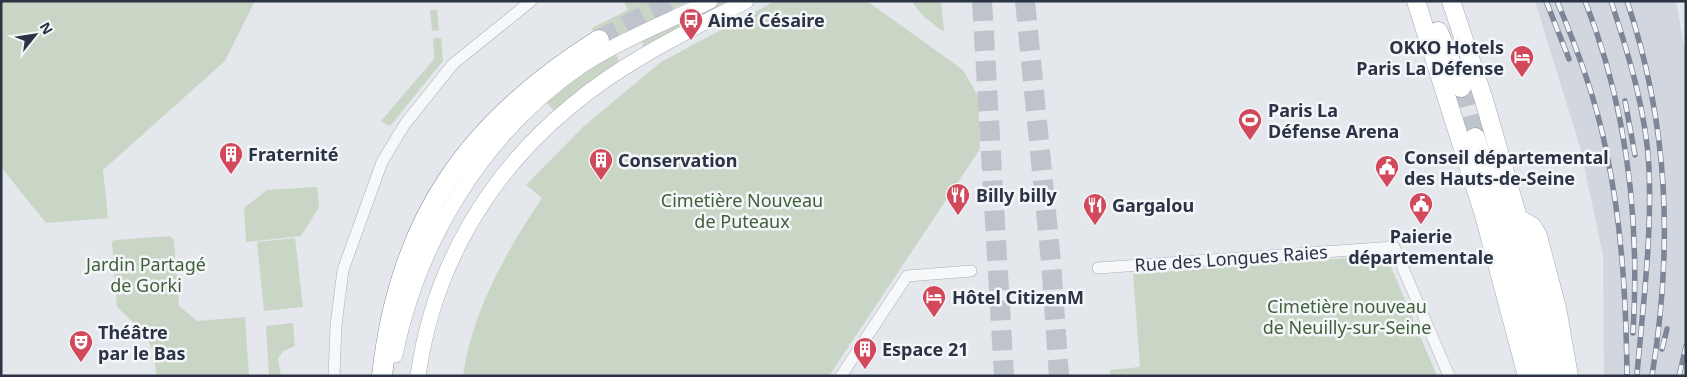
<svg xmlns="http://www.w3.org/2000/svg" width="1687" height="377" font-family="'Noto Sans',sans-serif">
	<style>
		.built { fill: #d2d6de }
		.green { fill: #c9d6c5 }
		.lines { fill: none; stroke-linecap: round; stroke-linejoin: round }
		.highway-tunnel { stroke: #bfc3cb; stroke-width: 20; stroke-dasharray: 20 10; stroke-linecap: butt }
		.street-casing { stroke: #a9aeb7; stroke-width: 12 }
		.secondary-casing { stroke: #a9aeb7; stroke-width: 16 }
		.primary-casing { stroke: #a3abb8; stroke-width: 19 }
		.highway-casing { stroke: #8b94a3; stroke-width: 21 }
		.street { stroke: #f7f8fa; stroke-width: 11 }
		.secondary { stroke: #fff; stroke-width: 15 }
		.primary { stroke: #fff; stroke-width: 18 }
		.highway { stroke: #fff; stroke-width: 20 }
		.rail-casing { stroke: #7d8696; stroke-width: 5.5 }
		.rail { stroke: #f4f6f9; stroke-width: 4; stroke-dasharray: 11; stroke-linecap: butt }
		.labels { text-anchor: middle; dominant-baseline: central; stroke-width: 5; stroke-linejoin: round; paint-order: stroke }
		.poi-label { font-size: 18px; font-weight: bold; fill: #2b3445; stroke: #f4f6f9; text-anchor: start }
		.park-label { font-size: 18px; fill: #3f6138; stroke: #f4f6f9 }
		.street-label { font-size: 18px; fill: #2b3445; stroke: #f4f6f9 }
	</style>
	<rect width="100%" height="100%" fill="#e4e7ec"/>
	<path class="built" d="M1535,1H1676L1686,57V376H1604L1603,255L1580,147Z"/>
	<path class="green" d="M1,1H255L225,61L103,170L108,218L46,223L1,167Z
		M624,1H688L602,46L592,28L628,10Z
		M718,1H739L642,54L643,38Z
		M775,1H867L963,70L978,96L980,149L829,376H463C472,311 506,252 542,198L526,185L583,127L661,62Z
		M911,1H941L944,32L923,16Z
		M430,10H437L439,30L432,31Z
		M433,38H441L443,61L390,126L381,121L434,59Z
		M615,51L621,67L557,114L546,102L583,71Z
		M317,187L319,207L301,236L246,242L244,208L267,190Z
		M170,236L174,240L179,306L197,321L245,317L249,376H157L152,349L144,333L117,307L112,242L115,240Z
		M295,238L303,307L264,311L257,242Z
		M1386,255L1437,376H1110V370L1140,367L1133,274Z
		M293,323L295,346L283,351L278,359L281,376H269L266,326Z"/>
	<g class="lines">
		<path class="highway-tunnel" d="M982,1L1004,376
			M1025,1L1051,262L1059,376
			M599,40L672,1
			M1461,87L1475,138"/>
		<g class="street-casing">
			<path id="street" d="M1098,268L1394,247L1449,376
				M334,376L336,325L343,270L382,162L405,124L453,64L531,1
				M841,376L907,276L971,271"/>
		</g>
		<g class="secondary-casing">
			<path id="secondary" d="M395,355C418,241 484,132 581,66C621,40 667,22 710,1
				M418,376C433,268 487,175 571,106C623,62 686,32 746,1"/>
		</g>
		<g class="primary-casing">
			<path id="primary" d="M1416,1L1484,215L1527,376
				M1451,1L1484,100L1525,242L1543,312L1553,376
				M1518,218L1532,226L1538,236L1557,308L1569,376"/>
		</g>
		<g class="highway-casing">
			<path id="highway" d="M1438,32L1461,87
				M1475,138L1507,243L1542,376
				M382,376C399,220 467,123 599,40"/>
		</g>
		<use href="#street" class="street"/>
		<use href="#secondary" class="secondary"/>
		<use href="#primary" class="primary"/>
		<use href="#highway" class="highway"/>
		<g class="rail-casing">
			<path id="rail" d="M1546,1L1569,59
				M1557,1C1577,49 1596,99 1606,150C1622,224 1626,299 1627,374
				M1585,1C1627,107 1640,219 1633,333
				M1611,1C1629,56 1646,111 1649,168C1652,237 1643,306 1637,374
				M1627,1C1669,126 1673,247 1652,376
				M1625,101L1635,155
				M1662,349L1667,329
				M1679,376L1686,346"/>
		</g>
		<use href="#rail" class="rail"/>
	</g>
	<defs>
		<g id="bus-pin" transform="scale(1.25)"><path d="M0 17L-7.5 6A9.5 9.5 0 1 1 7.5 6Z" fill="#d1495b" stroke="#f4f6f9"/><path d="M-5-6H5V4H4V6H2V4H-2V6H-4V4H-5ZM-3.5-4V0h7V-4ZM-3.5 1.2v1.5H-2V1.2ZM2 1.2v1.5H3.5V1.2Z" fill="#fff"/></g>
		<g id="hotel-pin" transform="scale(1.25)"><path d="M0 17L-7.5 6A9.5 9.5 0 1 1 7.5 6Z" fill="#d1495b" stroke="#f4f6f9"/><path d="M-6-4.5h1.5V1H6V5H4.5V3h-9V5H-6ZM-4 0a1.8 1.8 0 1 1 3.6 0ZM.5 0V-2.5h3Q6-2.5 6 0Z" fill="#fff"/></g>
		<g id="stadium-pin" transform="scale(1.25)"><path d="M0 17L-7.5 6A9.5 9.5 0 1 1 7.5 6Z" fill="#d1495b" stroke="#f4f6f9"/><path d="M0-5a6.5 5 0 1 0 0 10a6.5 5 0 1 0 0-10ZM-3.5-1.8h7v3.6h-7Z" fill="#fff"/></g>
		<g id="building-pin" transform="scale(1.25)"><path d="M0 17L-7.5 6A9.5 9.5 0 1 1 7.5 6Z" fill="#d1495b" stroke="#f4f6f9"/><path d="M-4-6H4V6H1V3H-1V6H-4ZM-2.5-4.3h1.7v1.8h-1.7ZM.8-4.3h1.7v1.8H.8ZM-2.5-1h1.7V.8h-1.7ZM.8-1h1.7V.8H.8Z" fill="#fff"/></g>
		<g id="civic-pin" transform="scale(1.25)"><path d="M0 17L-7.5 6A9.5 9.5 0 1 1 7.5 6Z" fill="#d1495b" stroke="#f4f6f9"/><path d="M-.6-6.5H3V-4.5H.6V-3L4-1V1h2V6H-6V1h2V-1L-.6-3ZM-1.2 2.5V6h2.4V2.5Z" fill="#fff"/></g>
		<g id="restaurant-pin" transform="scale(1.25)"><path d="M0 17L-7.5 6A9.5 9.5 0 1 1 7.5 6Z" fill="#d1495b" stroke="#f4f6f9"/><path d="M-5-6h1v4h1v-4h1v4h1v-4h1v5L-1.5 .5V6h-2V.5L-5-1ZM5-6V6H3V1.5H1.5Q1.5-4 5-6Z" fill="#fff"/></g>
		<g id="theatre-pin" transform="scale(1.25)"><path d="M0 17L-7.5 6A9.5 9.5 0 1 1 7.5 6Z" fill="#d1495b" stroke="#f4f6f9"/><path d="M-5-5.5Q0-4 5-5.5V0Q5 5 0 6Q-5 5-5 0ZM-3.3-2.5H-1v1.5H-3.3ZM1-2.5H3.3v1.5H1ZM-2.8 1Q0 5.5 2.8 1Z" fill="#fff"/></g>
	</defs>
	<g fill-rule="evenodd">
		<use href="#bus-pin" x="691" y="20"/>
		<use href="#hotel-pin" x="1522" y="57"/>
		<use href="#stadium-pin" x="1250" y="120"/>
		<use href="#building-pin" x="231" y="154"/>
		<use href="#building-pin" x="601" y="160"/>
		<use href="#civic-pin" x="1387" y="167"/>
		<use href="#restaurant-pin" x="958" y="195"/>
		<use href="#civic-pin" x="1421" y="204"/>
		<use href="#restaurant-pin" x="1095" y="205"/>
		<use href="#hotel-pin" x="934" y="297"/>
		<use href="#theatre-pin" x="81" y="342"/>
		<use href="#building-pin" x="865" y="349"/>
	</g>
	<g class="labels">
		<g class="poi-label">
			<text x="708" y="20">Aimé Césaire</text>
			<text x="1504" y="47" text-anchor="end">OKKO Hotels<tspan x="1504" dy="21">Paris La Défense</tspan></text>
			<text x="1268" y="110">Paris La<tspan x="1268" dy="21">Défense Arena</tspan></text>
			<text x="248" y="154">Fraternité</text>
			<text x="1404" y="157">Conseil départemental<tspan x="1404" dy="21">des Hauts-de-Seine</tspan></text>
			<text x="618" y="160">Conservation</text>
			<text x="976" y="195">Billy billy</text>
			<text x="1112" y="205">Gargalou</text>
			<text x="1421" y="236" text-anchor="middle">Paierie<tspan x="1421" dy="21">départementale</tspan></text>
			<text x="952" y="297">Hôtel CitizenM</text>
			<text x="98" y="332">Théâtre<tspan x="98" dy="21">par le Bas</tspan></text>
			<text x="882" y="349">Espace 21</text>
		</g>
		<g class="park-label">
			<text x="742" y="200">Cimetière Nouveau<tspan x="742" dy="21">de Puteaux</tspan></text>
			<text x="146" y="264">Jardin Partagé<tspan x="146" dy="21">de Gorki</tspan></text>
			<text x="1347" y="306">Cimetière nouveau<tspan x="1347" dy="21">de Neuilly-sur-Seine</tspan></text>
		</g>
		<g class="street-label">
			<text transform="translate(1231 258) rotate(-4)">Rue des Longues Raies</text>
		</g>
	</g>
	<rect width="1687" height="377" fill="none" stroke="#2b3445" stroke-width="5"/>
	<g transform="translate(35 35) rotate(60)" stroke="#f4f6f9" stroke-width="4" paint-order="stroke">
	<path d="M0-4L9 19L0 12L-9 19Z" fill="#2b3445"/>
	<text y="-8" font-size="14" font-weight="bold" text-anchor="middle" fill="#2b3445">N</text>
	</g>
</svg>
